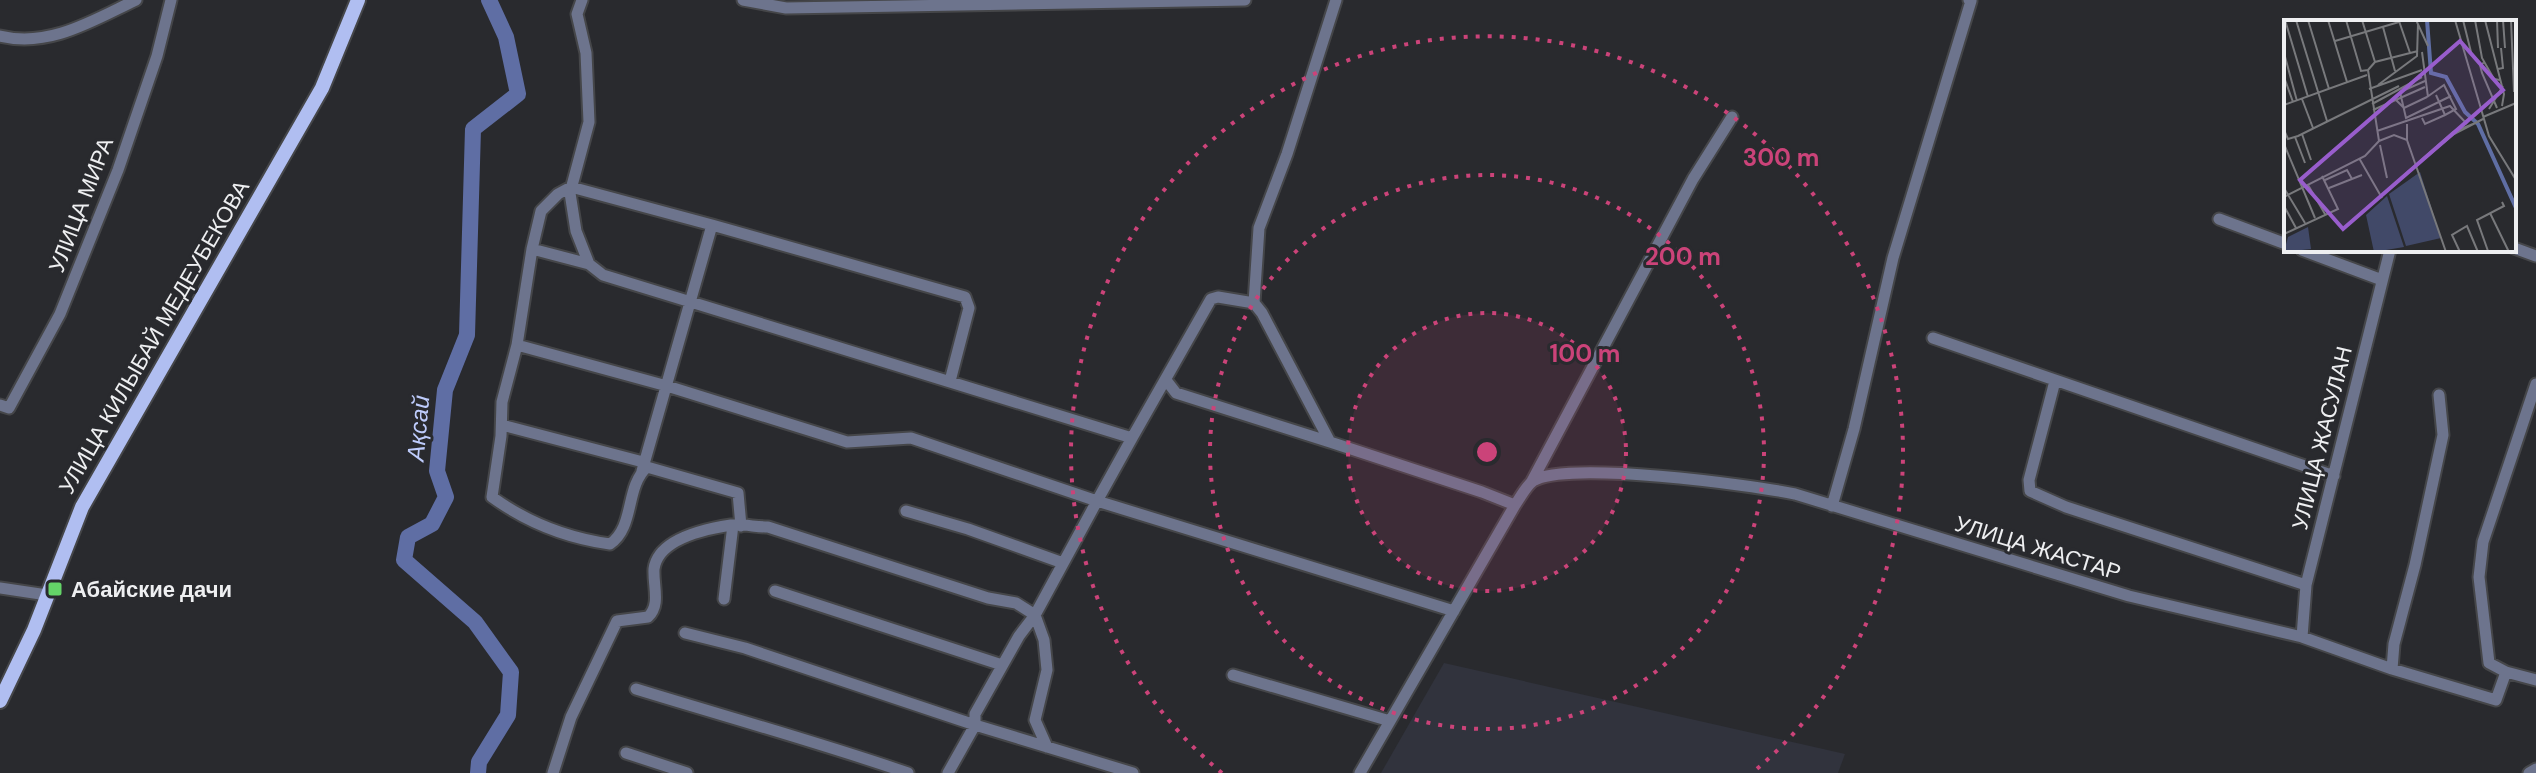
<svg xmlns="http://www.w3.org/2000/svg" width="2536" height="773" font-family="'DM Sans',sans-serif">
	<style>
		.built { fill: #31333d }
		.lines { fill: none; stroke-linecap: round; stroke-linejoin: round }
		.river { stroke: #5f6ea4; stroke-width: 16 }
		.minor-casing { stroke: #454649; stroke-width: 15 }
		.major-casing { stroke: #454649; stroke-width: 18 }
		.minor { stroke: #6d748d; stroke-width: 11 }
		.major { stroke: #b0bef1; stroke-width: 14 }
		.ring { fill: none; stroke: #cb4379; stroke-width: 4; stroke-dasharray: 4 8 }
		.poi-dot { fill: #64d468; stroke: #292a2e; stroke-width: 3 }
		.labels { text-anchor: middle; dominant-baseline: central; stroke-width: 6; stroke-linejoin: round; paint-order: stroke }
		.street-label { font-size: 22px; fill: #eeeff1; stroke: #292a2e }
		.poi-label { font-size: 22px; font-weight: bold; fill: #eeeff1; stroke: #292a2e; text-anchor: start }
		.water-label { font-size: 24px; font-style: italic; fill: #beccfc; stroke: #292a2e }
		.inset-river { fill: none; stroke: #5f6ea4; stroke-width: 4 }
		.inset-road { fill: none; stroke: #78797c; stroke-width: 2 }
		.view { fill: #985dcc; fill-opacity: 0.15; stroke: #985dcc; stroke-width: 4 }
		.inset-edge { fill: none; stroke: #eeeff1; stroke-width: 4 }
		.centre { fill: #cb4379; stroke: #292a2e; stroke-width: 4 }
		.ring-label { font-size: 24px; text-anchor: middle; font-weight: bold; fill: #cb4379; stroke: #292a2e; stroke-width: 6; stroke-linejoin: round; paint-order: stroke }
	</style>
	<rect width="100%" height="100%" fill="#292a2e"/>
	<path class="built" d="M1444,663L1845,754L1838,773H1381Z"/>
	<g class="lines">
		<path class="river" d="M478,773L479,762L508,715L511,672L475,622L404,560L408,537L432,524L446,497L437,471L445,390L467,335L473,129L518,94L506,37L489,0"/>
		<g class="minor-casing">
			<path id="minor" d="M582,0L577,14L586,53L589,122L570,193L576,231L589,264L603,275L1132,438L1097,501L1454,611
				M743,0L786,8L1245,0
				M0,36C49,48 92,21 136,0
				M2219,219L2286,244
				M712,225L965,297L969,308L950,381
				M2514,248L2536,256
				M532,249L589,264
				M2302,250L2382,280
				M1254,303L1259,228L1287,154L1336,0
				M1933,338L2334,476
				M517,345L667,386L847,442L911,438L1097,501L1035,615L1019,636L975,714V725L948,773
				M1166,380L1176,393L1330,442
				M2055,381L2029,480L2030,491L2066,507L2306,585
				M2536,384L2483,542L2479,577L2489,663L2506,672L2536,680
				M0,405L9,408L60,314L118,170L157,56L171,0
				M502,425L643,462
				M1132,438L1211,299L1218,297L1254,303L1262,313L1330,442L1482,492L1515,505
				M642,471L712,225L571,187L558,194L541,211L532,249L517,345L502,402L501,436L492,497C528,523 567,538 610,544C635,527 625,487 647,467L738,493L741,526
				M1532,481L1693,179L1732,117
				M1832,506L1854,429L1893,258L1971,1L1969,0
				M906,511L968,529L1063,563
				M0,588L47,595
				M775,591L1002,665
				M724,599L733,525
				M685,633L745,648L975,725L1133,773
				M2302,637L2306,585L2390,250
				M2392,669L2394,644L2415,565L2443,435L2439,395
				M1233,675L1390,721
				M636,689C727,717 818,742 908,773
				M626,753L687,773
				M553,773L571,717L617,621L648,617C661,605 653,586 654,569C658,539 705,529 731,525C743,524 756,527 768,527L988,598L1016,603L1035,615L1044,640L1047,670L1035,720L1047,747
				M1360,773L1515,505C1520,498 1526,486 1533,481C1565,460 1752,485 1795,494L2129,596L2302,637L2392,669L2496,700L2506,672
				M2529,773L2536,769"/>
		</g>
		<g class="major-casing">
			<path id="major" d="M0,701L34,630L82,507L322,88L358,0"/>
		</g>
		<use href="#minor" class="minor"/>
		<use href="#major" class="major"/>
	</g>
	<circle cx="1487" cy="452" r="139" fill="#cb4379" fill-opacity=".12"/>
	<g class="ring">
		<circle cx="1487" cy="452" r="139"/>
		<circle cx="1487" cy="452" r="277"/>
		<path d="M1222 773A416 416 0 1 1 1752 773"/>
	</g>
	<rect class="poi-dot" x="47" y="581" width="16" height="16" rx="4"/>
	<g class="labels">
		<g class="street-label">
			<text transform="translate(81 205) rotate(-69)">УЛИЦА МИРА</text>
			<text transform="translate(154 337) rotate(-60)">УЛИЦА КИЛЫБАЙ МЕДЕУБЕКОВА</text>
			<text transform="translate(2322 438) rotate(-76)">УЛИЦА ЖАСУЛАН</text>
			<text transform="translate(2038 548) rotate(17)">УЛИЦА ЖАСТАР</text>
		</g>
		<g class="poi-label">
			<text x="71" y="589">Абайские дачи</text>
		</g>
		<g class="water-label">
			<text transform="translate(418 428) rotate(-85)">Ақсай</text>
		</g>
	</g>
	<g transform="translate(2284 20)">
		<rect width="232" height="232" fill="#292a2e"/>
		<path d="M136,152L157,218L122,226L105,174ZM103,176L120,227L90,232L82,195ZM24,207L27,229L0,232L4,217Z" fill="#414968"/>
		<path class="inset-river" d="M143,0L147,53L162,57L181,92L194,104L232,188"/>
		<path class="inset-road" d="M1,0L24,77M12,0L43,101M24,0L45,69M44,0L63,62M62,0L77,51L84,50M78,0L91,42M132,0L144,26M171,0L205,116L232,160M179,0L187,32M191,0L198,38L210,59L216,60M201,0L220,74L218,86M213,0L214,28M219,0L221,28M227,0L230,72M115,1L126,33M99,7L111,51M51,21L115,2M138,32L144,77M0,33L13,81M201,42L196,45L198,53L213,88M214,49L219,48L217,28M84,50L95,121M84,50L91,42L134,31M0,57L9,82M141,61L116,72L122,98L167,76M94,65L133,36L134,4M85,69L138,50M143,77L160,65L172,89L161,95L152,75M18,79L29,108M112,80L120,88L143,77M88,84L138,57M0,85L83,55M205,89L219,66M89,90L141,67M199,97L232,83M138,98L141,104L161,95M123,104V120L162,232M189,104L169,112L109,165L170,114L199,99M0,110L4,119L14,116L115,66M93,111L166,86L183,104M18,114L27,140M11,117L21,143M95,121L110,115L123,120M0,124L31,198M96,125L103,158M75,138L98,178M41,160L63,150L68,159M24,165L41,194M0,168L21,203M45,168L78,155M0,177L81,136L95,121M0,186L12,208M206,193L225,232M0,214L54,189L38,156M204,231L193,200L220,186L218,182M176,232L168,215L183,206L194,232"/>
		<path class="view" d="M176,21L219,70L59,209L16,160Z"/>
		<rect width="232" height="232" class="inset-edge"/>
	</g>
	<circle cx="1487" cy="452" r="12" class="centre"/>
	<g class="ring-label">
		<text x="1781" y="166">300 m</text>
		<text x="1683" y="265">200 m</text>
		<text x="1585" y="362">100 m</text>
	</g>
</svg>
